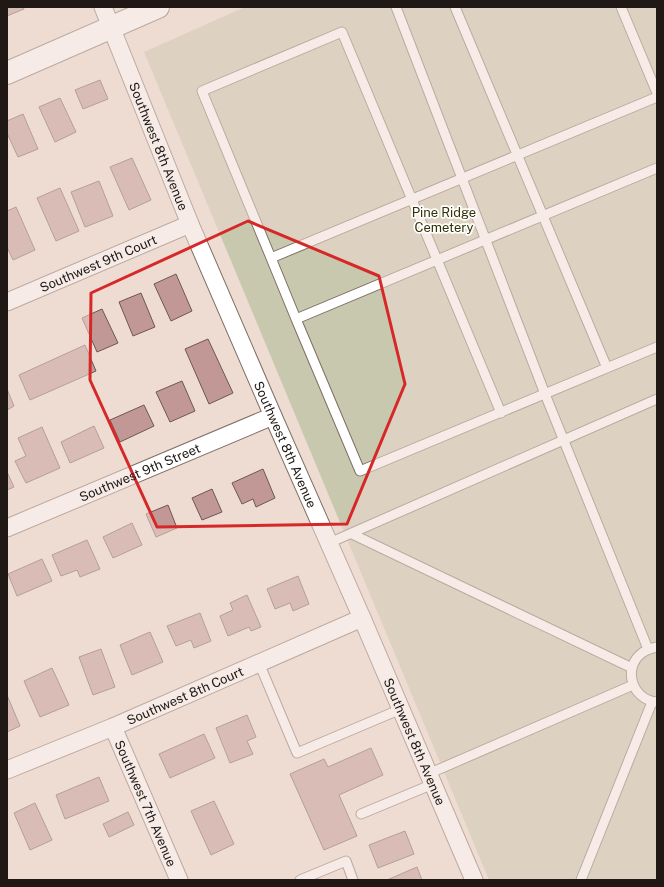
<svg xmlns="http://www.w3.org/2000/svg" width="664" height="887" font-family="'Public Sans',sans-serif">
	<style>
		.green { fill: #c8c8ae }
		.building { fill: #c19896; stroke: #6b5757 }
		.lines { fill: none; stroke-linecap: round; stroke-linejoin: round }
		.lane-casing { stroke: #7f6e64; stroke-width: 11 }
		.street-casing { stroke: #7f6e64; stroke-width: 19 }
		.secondary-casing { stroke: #7f6e64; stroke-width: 24 }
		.lane { stroke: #fff; stroke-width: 9 }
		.street { stroke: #fff; stroke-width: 17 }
		.secondary { stroke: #fff; stroke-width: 22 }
		.marked { fill: none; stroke: #d62828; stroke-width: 3; stroke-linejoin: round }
		.labels { text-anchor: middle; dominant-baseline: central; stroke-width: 3.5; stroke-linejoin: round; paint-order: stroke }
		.street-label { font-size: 13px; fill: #1f1814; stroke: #fff }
		.park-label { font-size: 13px; fill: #343202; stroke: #fff }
	</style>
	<rect width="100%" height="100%" fill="#eedbd1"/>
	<path class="green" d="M245,7H657V880H489L144,52Z"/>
	<path class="building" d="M7,7H23L24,9L7,16Z
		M100,80L108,99L83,109L75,90Z
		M60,98L76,132L55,142L39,107Z
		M23,114L38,149L18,157L7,133V121Z
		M132,158L151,200L129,210L110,167Z
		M99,181L113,216L85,227L71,192Z
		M60,188L79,231L56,241L37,198Z
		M16,207L35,250L13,260L7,247V211Z
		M176,274L192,311L171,321L154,284Z
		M141,293L155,327L133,336L119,302Z
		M102,309L118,343L97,352L82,318Z
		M208,339L233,393L209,404L185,349Z
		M85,345L96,371L30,400L19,375Z
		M182,381L195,411L170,422L156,392Z
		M7,389L14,406L7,410Z
		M144,405L154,426L120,442L110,420Z
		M94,426L104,448L70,463L61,442Z
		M42,427L60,468L26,483L15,461L26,456L18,438Z
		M263,469L275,498L256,507L253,499L242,504L232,483Z
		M7,472L14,487L7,490Z
		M212,489L222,512L202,520L192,498Z
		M168,505L177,528L156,537L146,514Z
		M132,523L142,545L113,558L103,537Z
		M87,540L100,569L80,577L77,570L61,576L52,555Z
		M42,559L52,581L17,596L8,574Z
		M298,576L309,604L293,611L290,603L275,609L267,589Z
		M247,595L261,627L251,631L249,627L228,636L220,616L233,610L230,603Z
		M200,613L211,641L194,648L191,640L176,646L167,626Z
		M150,632L163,662L132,675L120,645Z
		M101,649L115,687L93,695L79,657Z
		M52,668L69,705L40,717L24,681Z
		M7,695L20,726L7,732Z
		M247,715L256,737L247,741L253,754L230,763L216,728Z
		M204,734L215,758L170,778L159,754Z
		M371,748L383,775L339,795L357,836L324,850L290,774L324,759L328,767Z
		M99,777L109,801L65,819L56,795Z
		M214,801L234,844L211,855L191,811Z
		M35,803L52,840L30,850L14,813Z
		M128,812L134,825L109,837L103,824Z
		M405,831L414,854L378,868L369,845Z
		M417,867L422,880H387Z"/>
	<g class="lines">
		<g class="lane-casing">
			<path id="lane" d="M396,7L545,394L648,649
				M455,7L607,368
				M621,7L657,93
				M657,97L271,258L296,319L657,168
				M271,258L202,91L342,32L501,413
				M296,319L360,471L657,347
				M352,534L632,668
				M329,543L657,399
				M657,647C652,648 647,649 642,653C622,668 632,700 657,702
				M259,663L297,753L401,709
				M428,774L633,685
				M361,814L433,784
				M300,880L346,861L353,880
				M581,880L652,702"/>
		</g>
		<g class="street-casing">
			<g id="street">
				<path id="s1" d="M103,7L190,224L273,416L362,618L474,880"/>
				<path id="s2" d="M7,302L190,224"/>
				<path id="s3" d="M7,528L273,416"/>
				<path id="s4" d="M113,727L179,880"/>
				<path id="s5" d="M7,770L113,727L362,618"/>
			</g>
		</g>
		<g class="secondary-casing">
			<path id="secondary" d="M7,73L158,7"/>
		</g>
		<use href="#lane" class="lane"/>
		<use href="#street" class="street"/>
		<use href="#secondary" class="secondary"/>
	</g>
	<path d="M0 0H664V887H0ZM248,221L379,276L405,384L347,524L157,527L90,380L91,293Z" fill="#eedbd1" fill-opacity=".55" fill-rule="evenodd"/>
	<path class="marked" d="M248,221L379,276L405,384L347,524L157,527L90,380L91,293Z"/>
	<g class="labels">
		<g class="street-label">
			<text stroke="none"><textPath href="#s1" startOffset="150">Southwest 8th Avenue</textPath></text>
			<text stroke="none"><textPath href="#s2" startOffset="99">Southwest 9th Court</textPath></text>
			<text stroke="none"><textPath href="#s1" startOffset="474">Southwest 8th Avenue</textPath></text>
			<text stroke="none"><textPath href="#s3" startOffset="144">Southwest 9th Street</textPath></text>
			<text stroke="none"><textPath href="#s5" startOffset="193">Southwest 8th Court</textPath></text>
			<text stroke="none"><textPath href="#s1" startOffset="798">Southwest 8th Avenue</textPath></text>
			<text stroke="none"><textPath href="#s4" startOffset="83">Southwest 7th Avenue</textPath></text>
		</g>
		<g class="park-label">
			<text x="444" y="212">Pine Ridge<tspan x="444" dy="15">Cemetery</tspan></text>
		</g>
	</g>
	<rect width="664" height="887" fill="none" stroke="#1f1814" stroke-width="16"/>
</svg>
